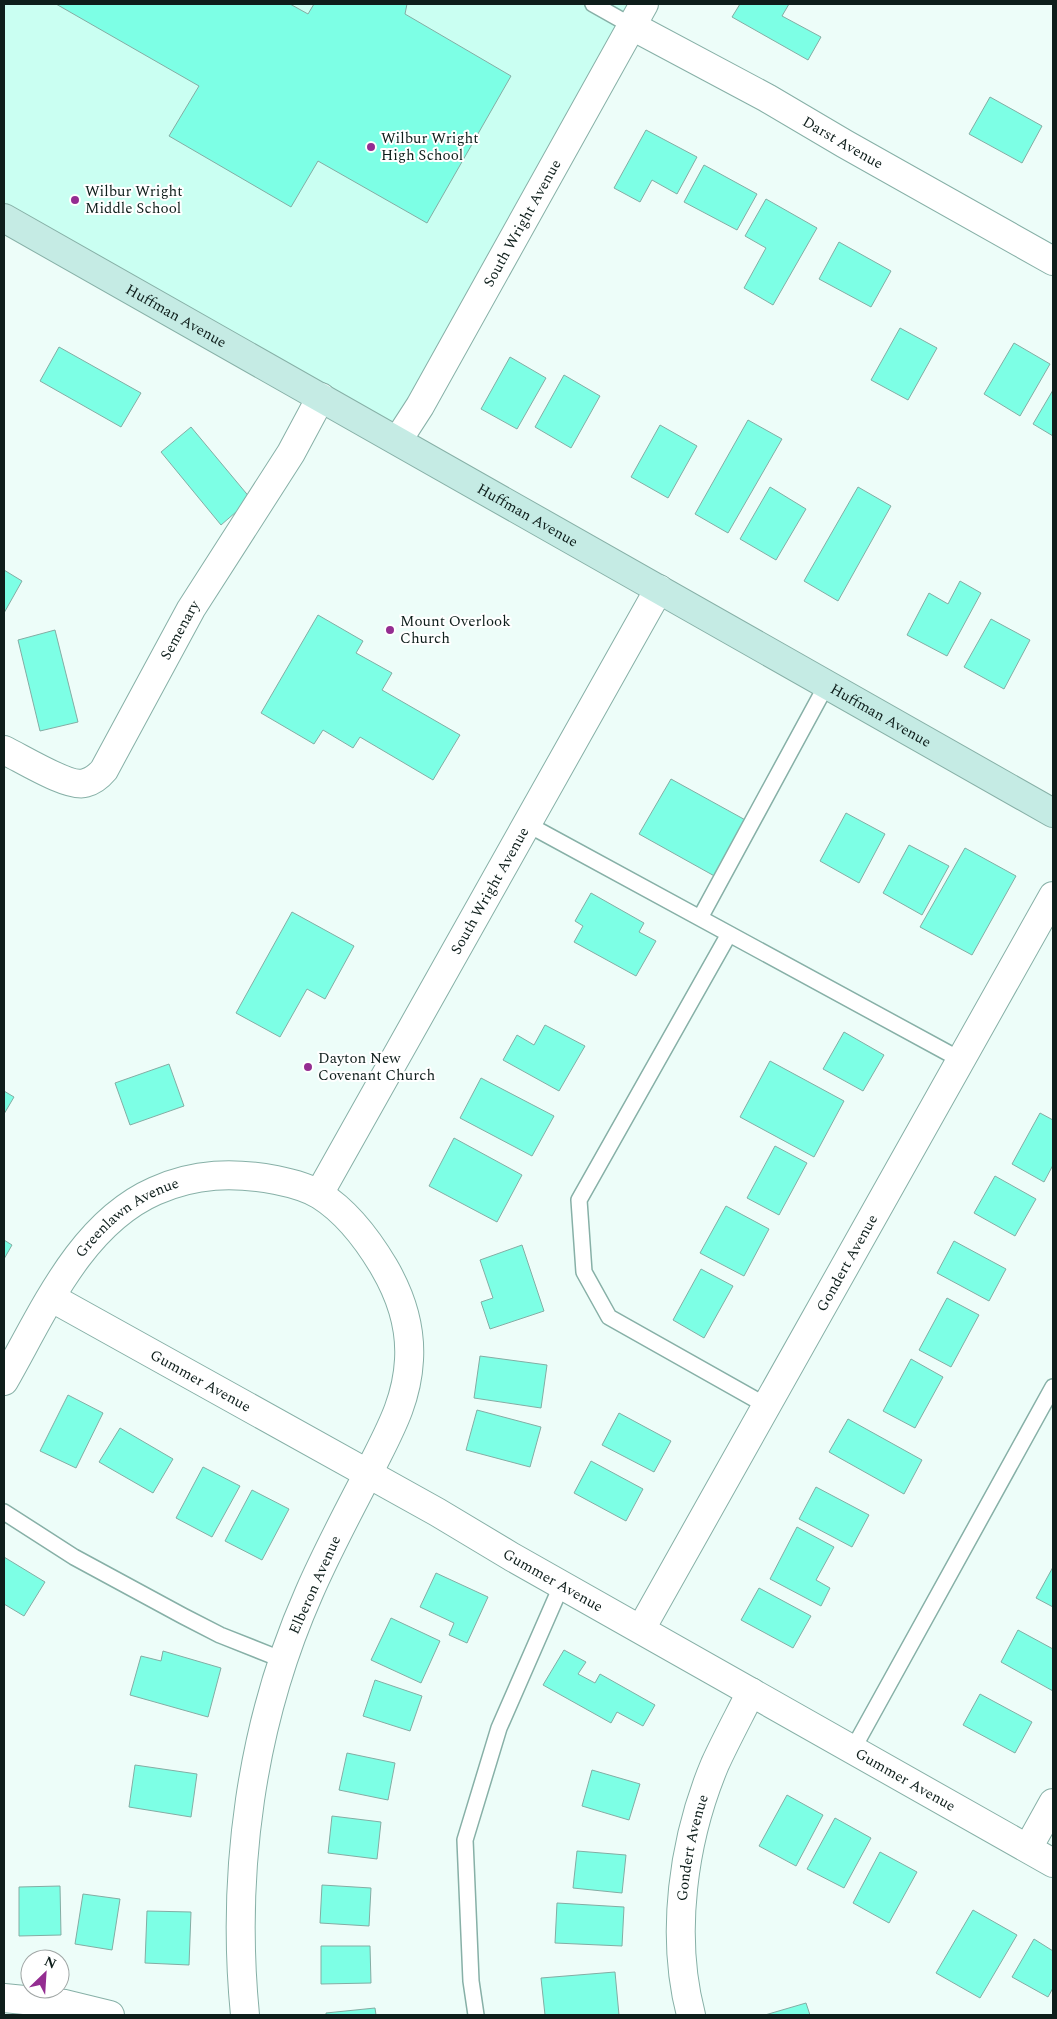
<svg xmlns="http://www.w3.org/2000/svg" width="1057" height="2019" font-family="Spectral,serif">
	<style>
		.built { fill: #cafff2 }
		.building { fill: #7dffe5; stroke: #84ada4 }
		.lines { fill: none; stroke-linecap: round; stroke-linejoin: round }
		.lane-casing { stroke: #87b0a7; stroke-width: 18 }
		.street-casing { stroke: #87b0a7; stroke-width: 30 }
		.secondary-casing { stroke: #87b0a7; stroke-width: 30 }
		.lane { stroke: #fff; stroke-width: 15 }
		.street { stroke: #fff; stroke-width: 28 }
		.secondary { stroke: #c5ebe4; stroke-width: 28 }
		.poi-dot { fill: #942d91; stroke: #fff; stroke-width: 2 }
		.labels { text-anchor: middle; dominant-baseline: central; stroke-width: 4; stroke-linejoin: round; paint-order: stroke }
		.poi-label { font-size: 15px; fill: #0e1e1b; stroke: #fff; text-anchor: start }
		.street-label { font-size: 15px; fill: #0e1e1b; stroke: #fff }
	</style>
	<rect width="100%" height="100%" fill="#edfdf9"/>
	<path class="built" d="M4,4H640L398,440L4,218Z"/>
	<path class="building" d="M56,4H290L308,14L314,4H407L405,14L511,76L427,223L318,161L291,207L169,136L199,86Z
		M740,4H789L782,16L821,37L808,60L732,17Z
		M990,97L1042,126L1022,163L969,134Z
		M646,130L697,157L677,194L652,180L640,202L614,188Z
		M704,165L757,194L737,230L684,202Z
		M766,199L817,228L773,305L744,288L766,248L745,236Z
		M839,242L891,271L871,307L819,279Z
		M900,328L937,348L908,400L871,380Z
		M1014,343L1050,364L1020,416L984,394Z
		M59,347L141,393L121,427L40,381Z
		M510,357L546,378L517,429L481,409Z
		M564,375L600,396L571,448L535,427Z
		M1053,390V436L1033,424Z
		M748,420L782,439L728,533L695,514Z
		M660,425L697,446L668,498L631,477Z
		M191,427L251,499L221,525L161,452Z
		M770,487L806,509L776,560L740,539Z
		M858,487L891,506L838,601L804,581Z
		M4,570L22,581L4,613Z
		M960,581L981,593L947,656L907,635L929,593L948,604Z
		M318,615L363,641L356,653L392,673L382,690L460,735L433,780L360,737L353,748L323,730L314,744L261,713Z
		M991,619L1030,640L1004,689L964,667Z
		M55,630L78,722L40,731L18,640Z
		M671,779L749,822L718,878L639,834Z
		M846,813L885,834L859,883L820,861Z
		M909,845L949,866L922,915L883,893Z
		M965,848L1016,876L972,955L920,927Z
		M591,893L644,923L639,932L656,941L636,976L574,942L583,926L575,921Z
		M292,912L354,946L325,999L307,989L280,1037L236,1013Z
		M545,1025L585,1046L559,1091L503,1060L517,1035L534,1045Z
		M844,1032L884,1055L863,1091L823,1069Z
		M770,1061L844,1101L814,1157L740,1117Z
		M169,1064L184,1106L130,1125L115,1083Z
		M481,1078L554,1116L532,1156L460,1118Z
		M4,1091L14,1097L4,1114Z
		M1040,1113L1053,1120V1165L1044,1182L1012,1164Z
		M454,1138L522,1175L497,1222L429,1186Z
		M775,1146L807,1163L779,1215L747,1198Z
		M995,1176L1036,1199L1015,1236L974,1213Z
		M726,1206L769,1229L744,1276L700,1253Z
		M4,1240L12,1245L4,1259Z
		M954,1241L1006,1269L989,1301L937,1273Z
		M522,1245L544,1311L490,1329L481,1302L493,1298L480,1260Z
		M701,1269L733,1286L704,1338L673,1320Z
		M947,1298L979,1315L951,1367L919,1350Z
		M480,1356L547,1365L541,1408L474,1398Z
		M911,1359L943,1377L915,1428L883,1411Z
		M68,1395L103,1413L76,1468L40,1451Z
		M477,1410L541,1427L530,1467L466,1450Z
		M619,1413L671,1441L654,1472L602,1445Z
		M848,1419L922,1460L904,1494L829,1452Z
		M120,1428L173,1459L153,1493L99,1462Z
		M591,1461L643,1489L626,1521L574,1493Z
		M203,1467L240,1486L212,1537L176,1518Z
		M816,1487L869,1515L852,1547L799,1519Z
		M252,1490L289,1509L262,1560L225,1541Z
		M797,1527L834,1547L816,1580L830,1588L821,1606L770,1579Z
		M4,1557L45,1582L24,1616L4,1604Z
		M1053,1567V1607L1036,1598Z
		M436,1573L488,1597L467,1643L449,1635L454,1623L420,1607Z
		M759,1588L811,1616L793,1648L741,1620Z
		M391,1618L440,1641L421,1683L371,1660Z
		M1018,1630L1053,1649V1691L1001,1662Z
		M564,1650L586,1662L578,1674L595,1683L600,1674L655,1705L643,1726L617,1712L611,1723L543,1685Z
		M163,1651L221,1668L208,1717L130,1695L141,1656L161,1661Z
		M375,1680L422,1696L410,1731L363,1716Z
		M980,1694L1032,1722L1015,1753L963,1725Z
		M347,1753L395,1763L388,1800L339,1790Z
		M135,1765L197,1774L191,1817L129,1807Z
		M592,1770L640,1784L629,1820L582,1806Z
		M787,1795L823,1815L796,1866L759,1846Z
		M332,1816L381,1822L377,1859L328,1853Z
		M835,1818L871,1838L844,1888L807,1869Z
		M577,1851L626,1855L622,1893L573,1888Z
		M880,1852L917,1872L889,1923L853,1903Z
		M322,1885L371,1888L369,1926L320,1923Z
		M60,1886L61,1935L19,1936V1887Z
		M83,1894L120,1899L112,1950L75,1944Z
		M557,1903L624,1907L622,1946L555,1943Z
		M973,1910L1017,1935L980,1998L936,1973Z
		M147,1911L191,1912L189,1965L145,1963Z
		M1034,1939L1053,1951V1988L1048,1997L1012,1977Z
		M321,1946H370L371,1983L321,1984Z
		M615,1972L619,2015H545L541,1978Z
		M806,2003L810,2015H765Z
		M375,2008L376,2015H326V2013Z"/>
	<g class="lines">
		<g class="lane-casing">
			<path id="lane" d="M593,4L632,26
				M527,824L961,1060
				M700,918L827,684
				M729,934L579,1200L584,1272L609,1317L767,1406
				M4,1512L74,1557L183,1616L220,1635L283,1660
				M853,1749L1053,1387
				M476,2015L471,1981L465,1840L499,1728L562,1584"/>
		</g>
		<g class="street-casing">
			<g id="street">
				<path id="s1" d="M632,26L767,98L845,144L1053,261"/>
				<path id="s2" d="M398,440L420,406L644,4"/>
				<path id="s3" d="M4,750C21,758 69,788 85,783C93,781 99,776 104,770L191,609L291,453L321,397"/>
				<path id="s4" d="M319,1194L659,589"/>
				<path id="s5" d="M52,1298L437,1512L512,1557L1053,1863"/>
				<path id="s6" d="M4,1381C43,1313 80,1224 155,1191C195,1173 234,1172 276,1180C291,1183 307,1187 320,1195C347,1212 368,1240 384,1267C401,1296 411,1327 409,1360C407,1400 390,1430 373,1464C351,1507 328,1549 309,1593C251,1724 231,1873 245,2015"/>
				<path id="s7" d="M641,1629L1053,896"/>
				<path d="M1028,1848L1053,1803"/>
				<path d="M4,1998L65,2004L110,2015"/>
				<path id="s8" d="M691,2015C670,1935 683,1840 715,1764C726,1740 739,1716 751,1692"/>
			</g>
		</g>
		<g class="secondary-casing">
			<g id="secondary">
				<path id="s9" d="M4,218L1053,813"/>
			</g>
		</g>
		<use href="#lane" class="lane"/>
		<use href="#street" class="street"/>
		<use href="#secondary" class="secondary"/>
	</g>
	<g class="poi-dot">
		<circle cx="371" cy="147" r="5"/>
		<circle cx="75" cy="200" r="5"/>
		<circle cx="390" cy="630" r="5"/>
		<circle cx="308" cy="1067" r="5"/>
	</g>
	<g class="labels">
		<g class="poi-label">
			<text x="381" y="138">Wilbur Wright<tspan x="381" dy="17">High School</tspan></text>
			<text x="85" y="191">Wilbur Wright<tspan x="85" dy="17">Middle School</tspan></text>
			<text x="400" y="621">Mount Overlook<tspan x="400" dy="17">Church</tspan></text>
			<text x="318" y="1058">Dayton New<tspan x="318" dy="17">Covenant Church</tspan></text>
		</g>
		<g class="street-label">
			<text stroke="none"><textPath href="#s1" startOffset="241">Darst Avenue</textPath></text>
			<text stroke="none"><textPath href="#s2" startOffset="250">South Wright Avenue</textPath></text>
			<text stroke="none"><textPath href="#s9" startOffset="198">Huffman Avenue</textPath></text>
			<text stroke="none"><textPath href="#s9" startOffset="602">Huffman Avenue</textPath></text>
			<text stroke="none"><textPath href="#s3" startOffset="271">Semenary</textPath></text>
			<text stroke="none"><textPath href="#s9" startOffset="1008">Huffman Avenue</textPath></text>
			<text stroke="none"><textPath href="#s4" startOffset="348">South Wright Avenue</textPath></text>
			<text stroke="none"><textPath href="#s6" startOffset="209">Greenlawn Avenue</textPath></text>
			<text stroke="none"><textPath href="#s7" startOffset="420">Gondert Avenue</textPath></text>
			<text stroke="none"><textPath href="#s5" startOffset="170">Gummer Avenue</textPath></text>
			<text stroke="none"><textPath href="#s5" startOffset="575">Gummer Avenue</textPath></text>
			<text transform="translate(315 1585) rotate(-66)">Elberon Avenue</text>
			<text stroke="none"><textPath href="#s5" startOffset="980">Gummer Avenue</textPath></text>
			<text stroke="none"><textPath href="#s8" startOffset="169">Gondert Avenue</textPath></text>
		</g>
	</g>
	<rect width="1057" height="2019" fill="none" stroke="#0e1e1b" stroke-width="10"/>
	<g transform="translate(45 1974) rotate(25)"><circle r="24" fill="#ffffff" stroke="#9fa5a4"/>
	<path d="M0-4L9 19L0 12L-9 19Z" fill="#942d91"/>
	<text y="-8" font-size="14" font-weight="bold" text-anchor="middle" fill="#0e1e1b">N</text>
	</g>
</svg>
